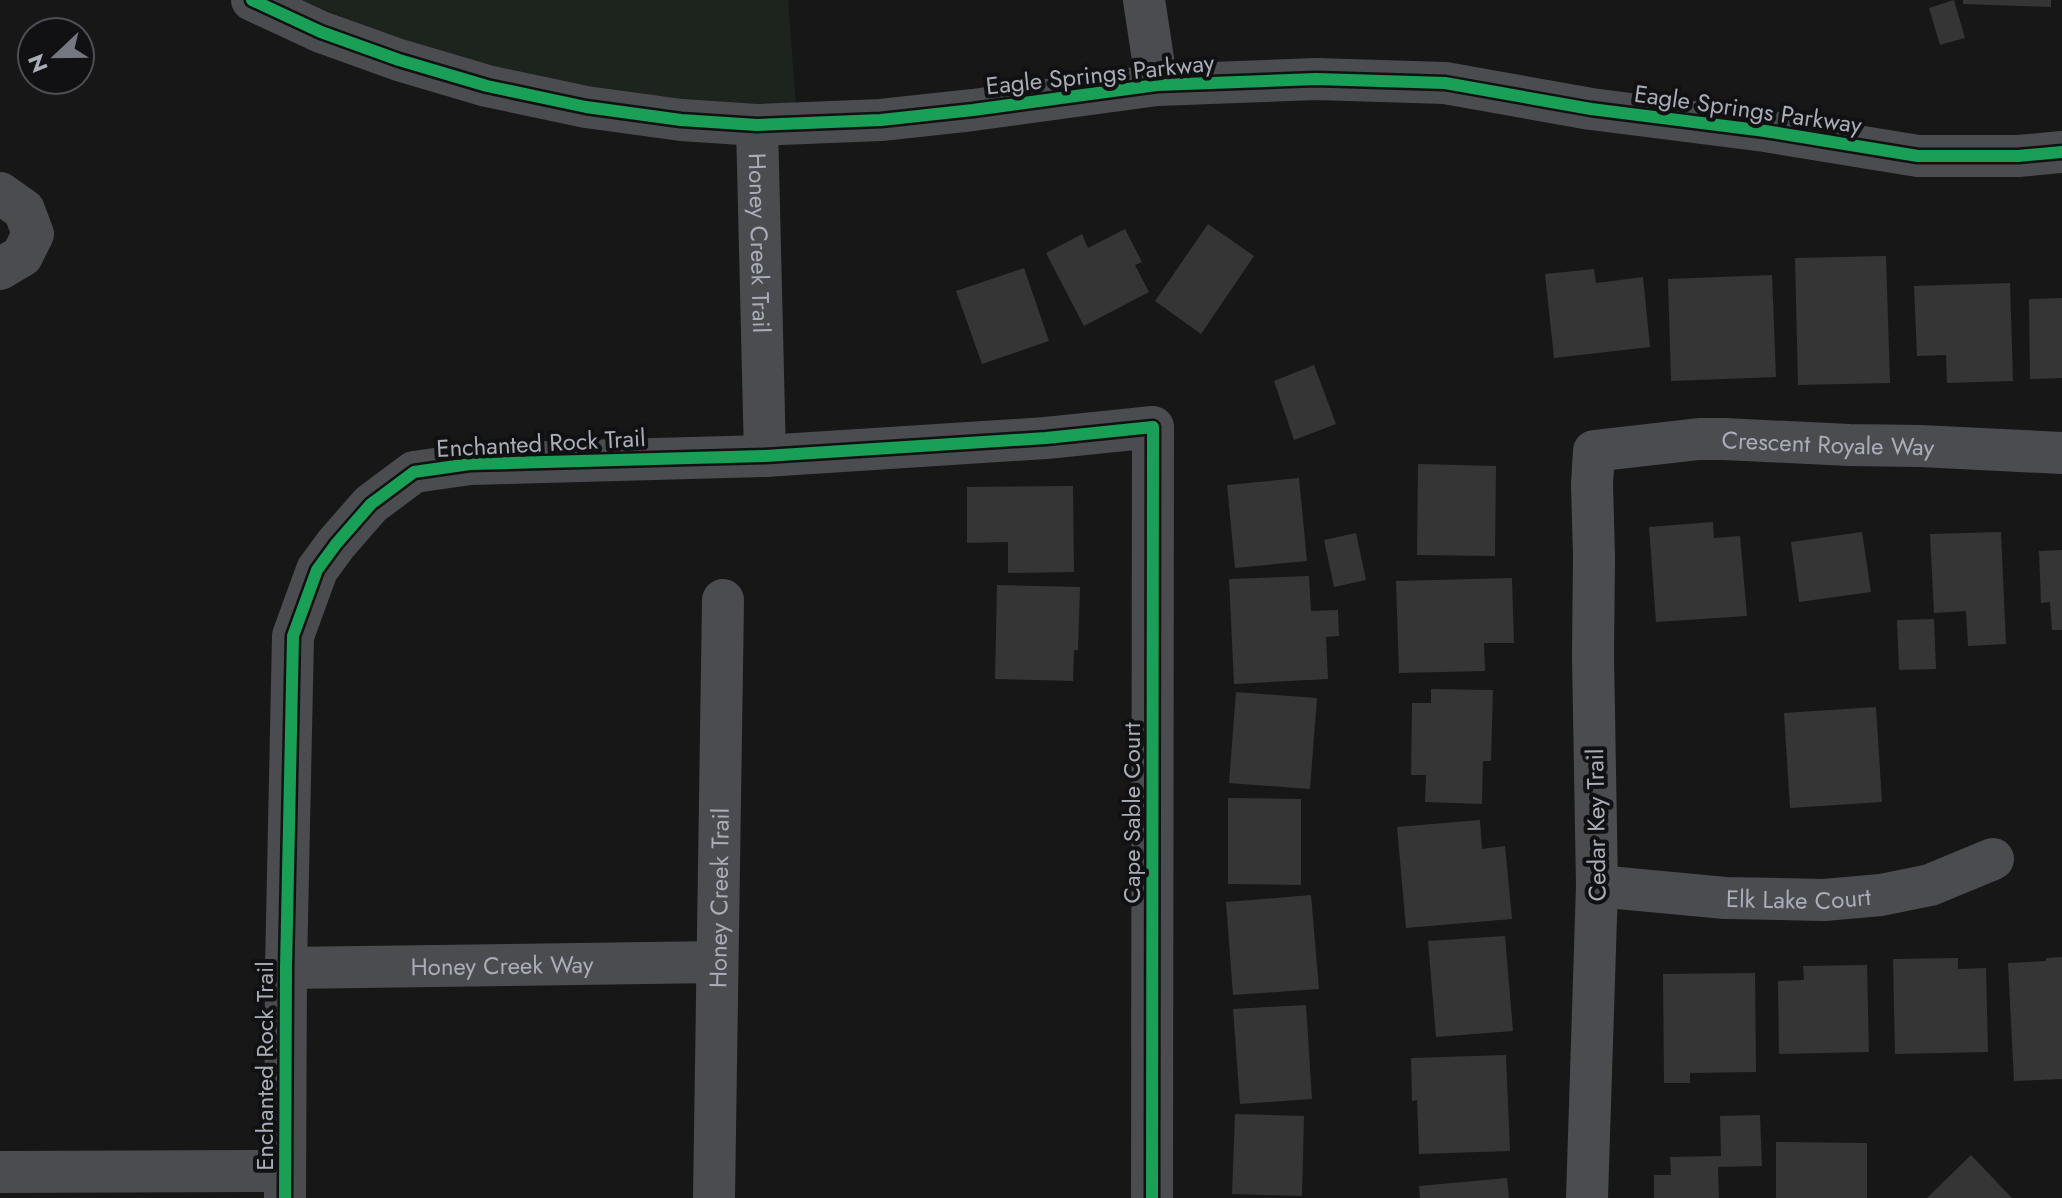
<svg xmlns="http://www.w3.org/2000/svg" width="2062" height="1198" font-family="Jost,sans-serif">
	<style>
		.green { fill: #1d241e }
		.building { fill: #353536 }
		.lines { fill: none; stroke-linecap: round; stroke-linejoin: round }
		.minor { stroke: #4b4c50; stroke-width: 42 }
		.cycleway-casing { stroke: #111113; stroke-width: 17 }
		.cycleway { stroke: #1a9f57; stroke-width: 12 }
		.labels { text-anchor: middle; dominant-baseline: central; stroke-width: 8; stroke-linejoin: round; paint-order: stroke }
		.street-label { font-size: 24px; fill: #a8adb8; stroke: #111113 }
	</style>
	<rect width="100%" height="100%" fill="#171717"/>
	<path class="green" d="M302,0H788L796,105L686,101L578,86L484,67L390,37Z"/>
	<path class="building" d="M1954,0L1965,38L1940,45L1929,8Z
		M1963,0H2051V7L1963,4Z
		M1208,224L1254,256L1201,334L1155,301Z
		M1125,229L1142,262L1135,265L1149,292L1084,326L1046,253L1082,234L1088,248Z
		M1886,256L1890,383L1798,385L1795,258Z
		M1024,268L1049,341L982,364L956,291Z
		M1594,269L1596,283L1643,277L1650,347L1554,358L1545,274Z
		M1772,275L1776,377L1671,381L1668,279Z
		M2010,283L2013,381L1947,383L1946,355L1917,356L1914,286Z
		M2062,298V378L2030,379L2029,299Z
		M1314,365L1336,424L1294,440L1274,381Z
		M1418,464L1496,466L1495,556L1417,555Z
		M1299,478L1307,561L1235,568L1227,485Z
		M1073,486L1074,572L1008,573V542L967,543V487Z
		M1713,522L1714,538L1740,536L1747,616L1656,622L1649,527Z
		M1862,532L1871,592L1799,602L1791,542Z
		M2001,532L2006,644L1968,646L1966,611L1934,613L1930,534Z
		M1356,533L1366,580L1334,587L1324,540Z
		M2062,550V630H2052L2050,602L2041,603L2039,551Z
		M1309,576L1311,611L1338,610L1339,636L1326,637L1328,679L1234,684L1229,579Z
		M1512,578L1514,643H1484L1485,671L1399,673L1396,581Z
		M997,585L1080,587L1078,650H1074L1073,681L995,679Z
		M1934,619L1936,669L1899,670L1897,620Z
		M1431,689L1493,690L1491,761H1483L1482,804L1425,802L1426,775H1411L1412,703H1431Z
		M1236,692L1317,698L1310,789L1229,783Z
		M1876,707L1882,802L1790,808L1784,713Z
		M1228,798L1301,799V885L1228,884Z
		M1480,820L1482,849L1505,846L1512,919L1406,928L1397,827Z
		M1311,895L1319,989L1233,995L1226,902Z
		M1505,936L1513,1031L1436,1037L1428,941Z
		M2062,957V1079L2014,1081L2008,963L2046,961V958Z
		M1958,958V969L1986,968L1988,1052L1895,1054L1893,959Z
		M1867,965L1869,1052L1779,1054L1778,981L1804,980L1803,966Z
		M1755,973L1756,1072L1690,1073V1083H1664L1663,974Z
		M1306,1005L1312,1099L1240,1104L1233,1009Z
		M1506,1055L1510,1151L1419,1154L1417,1100L1412,1101L1411,1058Z
		M1235,1114L1304,1116L1302,1196L1232,1194Z
		M1760,1115L1762,1166L1718,1167L1719,1198H1654V1175H1671L1670,1157L1721,1156L1720,1116Z
		M1776,1142L1867,1143V1198H1776Z
		M1971,1155L2012,1198H1927Z
		M1507,1178L1509,1198H1420L1419,1186Z"/>
	<g class="lines">
		<g class="minor">
			<path d="M252,0L321,32L399,60L487,86L586,107L681,120L757,125L881,120L973,110L1157,85L1316,79L1445,83L1591,109L1765,131L1918,156H2018L2062,152"/>
			<path d="M1144,0L1157,85"/>
			<path id="s1" d="M757,125L765,456"/>
			<path d="M0,193L24,210L33,234L22,256L0,269"/>
			<path id="s2" d="M1597,886L1725,898L1824,900L1881,895L1930,885L1993,859"/>
			<path id="s3" d="M286,968L717,962"/>
			<path d="M0,1172L285,1171"/>
			<path d="M285,1198L286,968L293,636L317,570L336,544L371,504L414,472L470,464L765,456L1046,438L1153,427L1152,1198"/>
			<path id="s4" d="M714,1198L723,600"/>
			<path id="s5" d="M1587,1198L1597,886L1593,655L1594,556L1592,484L1594,451L1699,439H1724L1849,445L1920,446L2062,453"/>
		</g>
		<g class="cycleway-casing">
			<path id="cycleway" d="M252,0L321,32L399,60L487,86L586,107L681,120L757,125L881,120L973,110L1157,85L1316,79L1445,83L1591,109L1765,131L1918,156H2018L2062,152
				M285,1198L286,968L293,636L317,570L336,544L371,504L414,472L470,464L765,456L1046,438L1153,427L1152,1198"/>
		</g>
		<use href="#cycleway" class="cycleway"/>
	</g>
	<g class="labels">
		<g class="street-label">
			<text transform="translate(1100 74) rotate(-6)">Eagle Springs Parkway</text>
			<text transform="translate(1748 109) rotate(8)">Eagle Springs Parkway</text>
			<text stroke="none"><textPath href="#s1" startOffset="118">Honey Creek Trail</textPath></text>
			<text transform="translate(541 443) rotate(-3)">Enchanted Rock Trail</text>
			<text stroke="none"><textPath href="#s5" startOffset="982">Crescent Royale Way</textPath></text>
			<text transform="translate(1131 813) rotate(-90)">Cape Sable Court</text>
			<text transform="translate(1596 825) rotate(-91)">Cedar Key Trail</text>
			<text stroke="none"><textPath href="#s2" startOffset="202">Elk Lake Court</textPath></text>
			<text stroke="none"><textPath href="#s4" startOffset="300">Honey Creek Trail</textPath></text>
			<text stroke="none"><textPath href="#s3" startOffset="216">Honey Creek Way</textPath></text>
			<text transform="translate(264 1066) rotate(-90)">Enchanted Rock Trail</text>
		</g>
	</g>
	<g transform="translate(56 56) rotate(248)"><circle r="38" fill="#111113" stroke="#4d4f55" stroke-width="2"/>
	<path d="M0-6L14 30L0 20L-14 30Z" fill="#757880"/>
	<text y="-12" font-size="22" font-weight="bold" text-anchor="middle" fill="#a8adb8">N</text>
	</g>
</svg>
